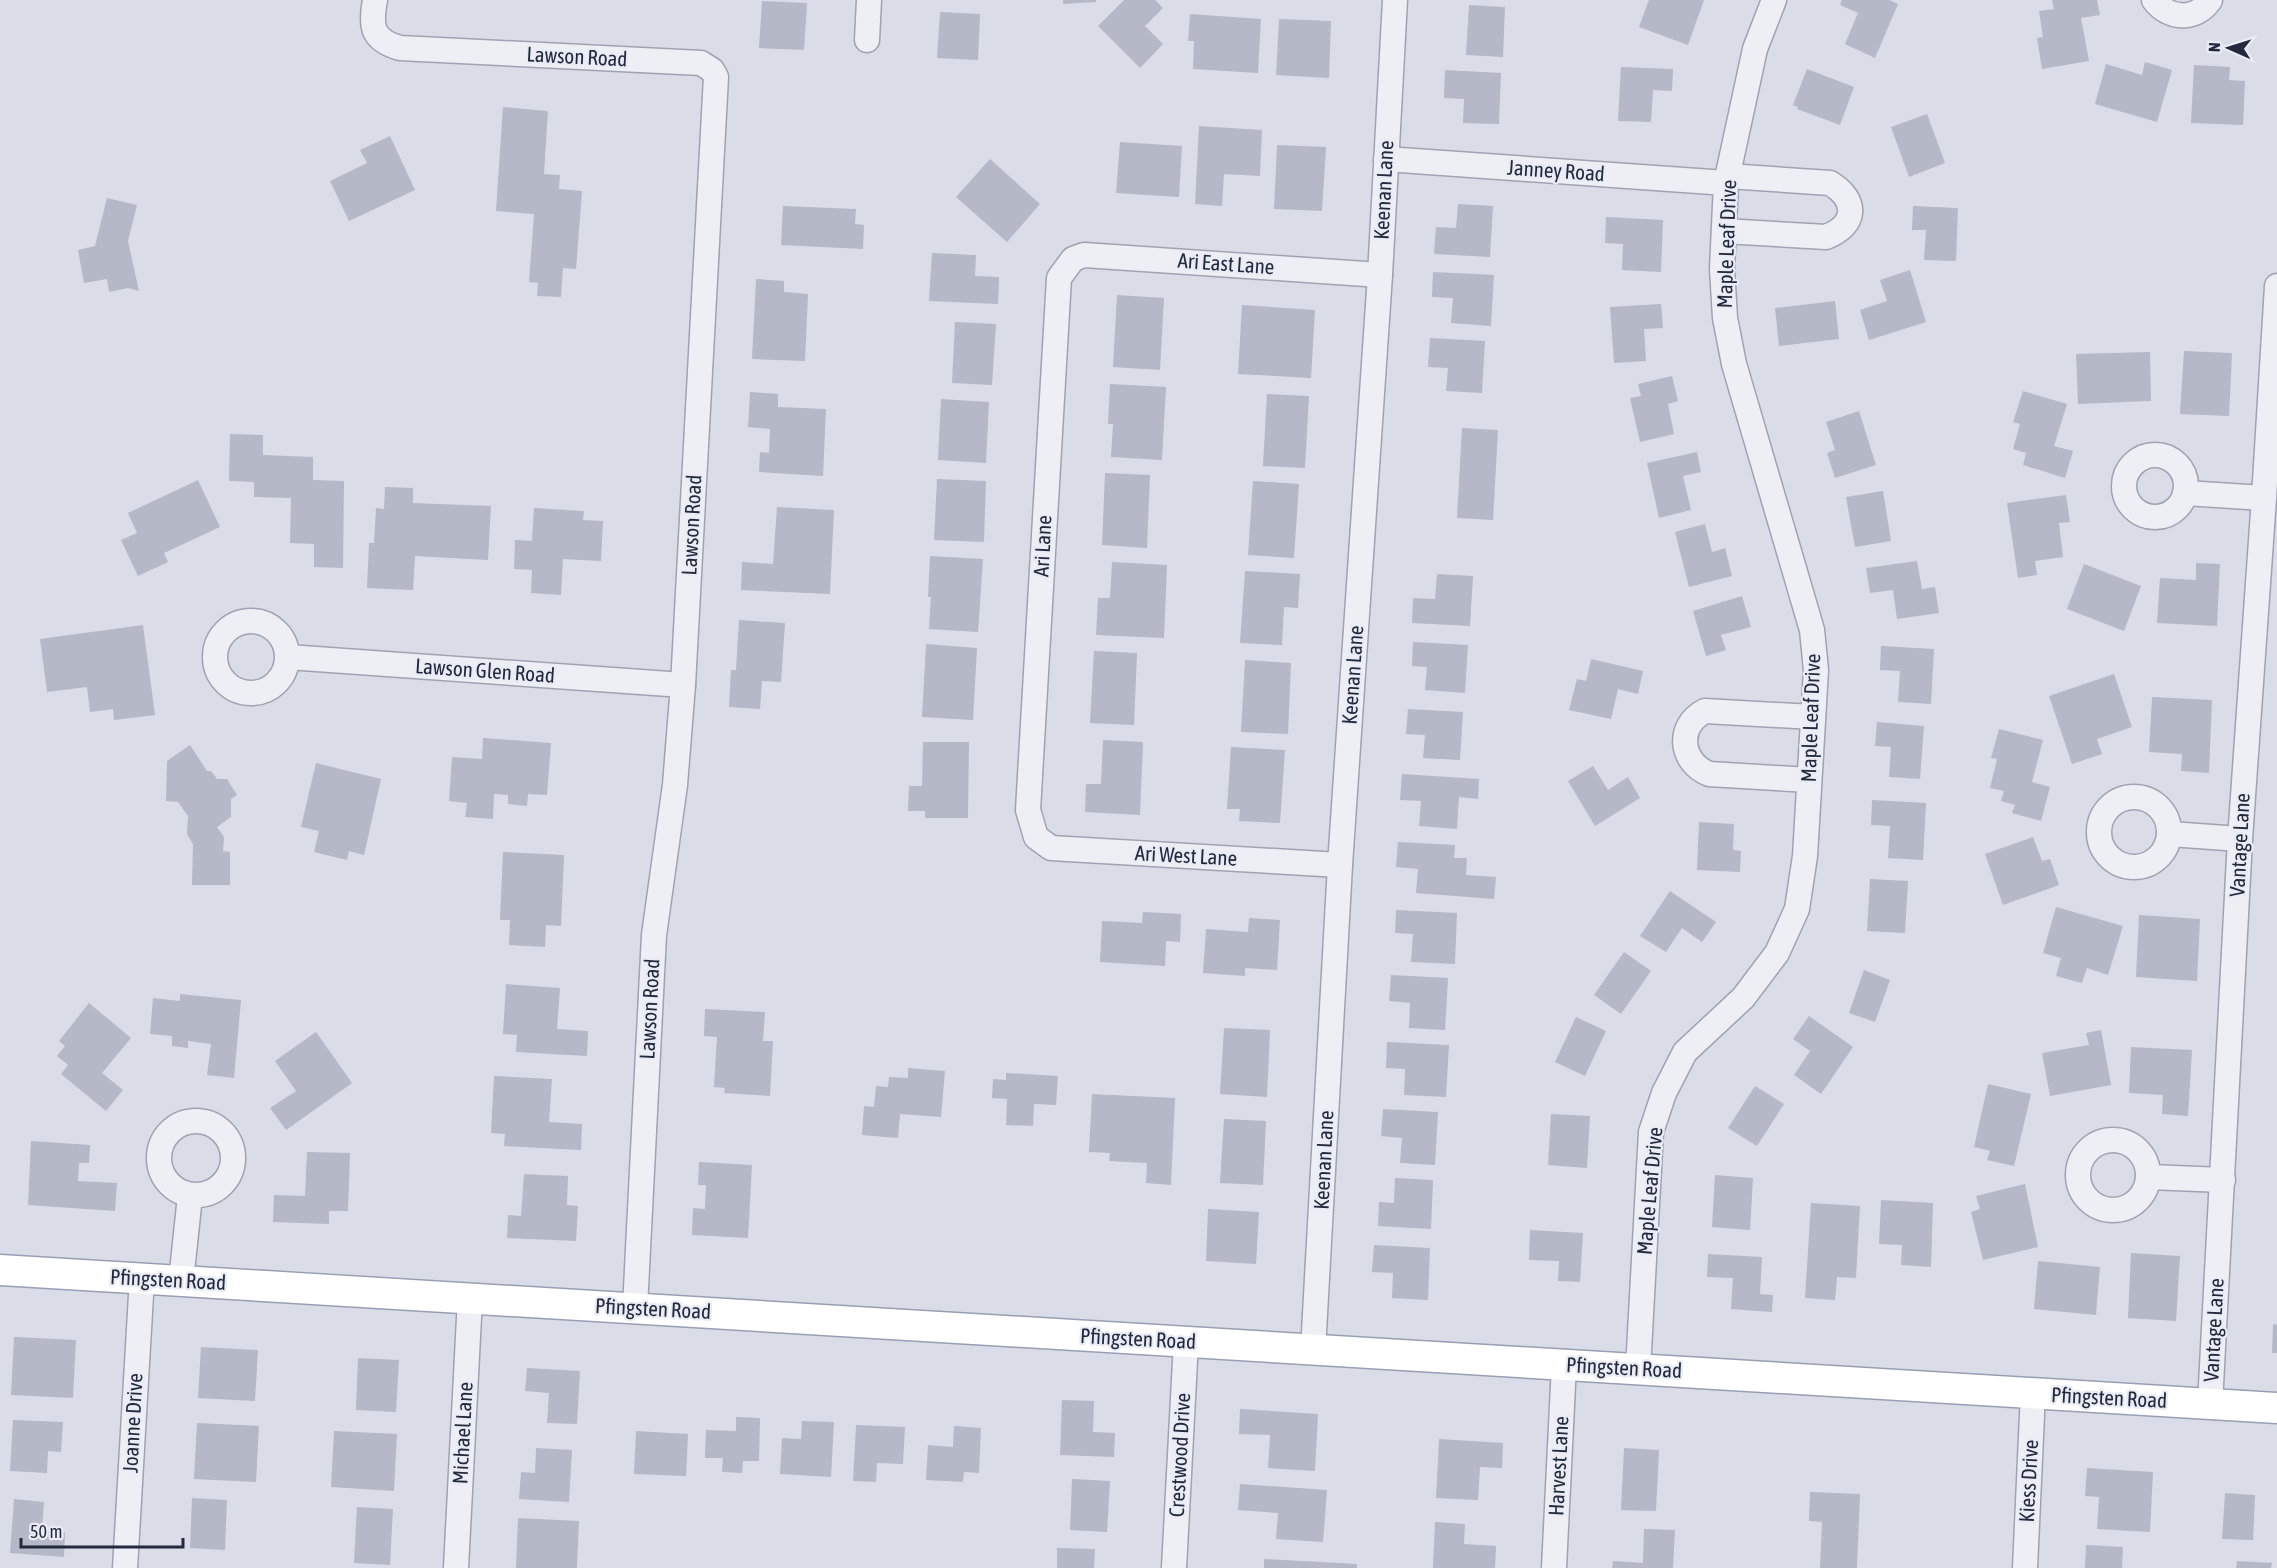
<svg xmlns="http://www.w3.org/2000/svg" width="2277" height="1568" viewBox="0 0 2277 1568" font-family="'Asap Condensed',sans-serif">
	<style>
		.building { fill: #b4b8c7 }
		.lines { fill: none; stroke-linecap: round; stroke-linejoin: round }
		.minor-casing { stroke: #9fa3b1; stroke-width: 27 }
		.major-casing { stroke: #989fb4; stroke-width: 33 }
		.minor { stroke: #edeff5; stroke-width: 24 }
		.major { stroke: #fff; stroke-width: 30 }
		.labels { text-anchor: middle; stroke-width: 4.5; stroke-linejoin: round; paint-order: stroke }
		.street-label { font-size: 21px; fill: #23293e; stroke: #e9ecf5 }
	</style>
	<rect width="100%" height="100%" fill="#dadde7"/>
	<g class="building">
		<polygon points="1063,0 1096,0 1096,2 1063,4"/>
		<polygon points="1124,0 1155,0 1163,8 1145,26 1163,44 1140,68 1098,26"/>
		<polygon points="1649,0 1704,0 1688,45 1639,27"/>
		<polygon points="1842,0 1889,0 1898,4 1875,58 1845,44 1858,13 1840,5"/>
		<polygon points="2052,0 2097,0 2100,15 2081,18 2089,61 2042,69 2037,38 2043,37 2039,11 2054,9"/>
		<polygon points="762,1 807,3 804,50 759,48"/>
		<polygon points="1469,5 1505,7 1503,57 1466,55"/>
		<polygon points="940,12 980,14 978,60 937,58"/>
		<polygon points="1190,14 1261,19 1258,73 1193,69 1194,41 1188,41"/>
		<polygon points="1279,19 1331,21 1329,78 1276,75"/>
		<polygon points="2145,62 2172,70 2157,122 2095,104 2106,64 2142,75"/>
		<polygon points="2194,65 2230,67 2229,80 2245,81 2243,125 2191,123"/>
		<polygon points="1621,67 1673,69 1672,91 1653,90 1651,122 1618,121"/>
		<polygon points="1807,69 1854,87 1840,125 1797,109 1798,107 1793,105"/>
		<polygon points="1445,70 1501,73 1499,124 1463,123 1464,99 1444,98"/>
		<polygon points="503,107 548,111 544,174 560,175 559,189 582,191 576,269 563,268 561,297 537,296 538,283 529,282 534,214 496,211"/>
		<polygon points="1927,114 1945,163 1909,177 1891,127"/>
		<polygon points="1199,126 1262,130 1260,176 1224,174 1222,206 1195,204"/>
		<polygon points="390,136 415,190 349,221 330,181 367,163 360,150"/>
		<polygon points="1120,142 1182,146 1179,197 1116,193"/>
		<polygon points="1277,145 1326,147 1322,211 1274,209"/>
		<polygon points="990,159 1040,204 1007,242 956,197"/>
		<polygon points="107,198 137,205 128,241 139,291 128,288 109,292 107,279 84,283 78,250 95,246"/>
		<polygon points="1458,204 1493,206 1490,257 1434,254 1436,227 1456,228"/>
		<polygon points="783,206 856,209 855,224 864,225 863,249 781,245"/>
		<polygon points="1913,206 1958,208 1956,261 1924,260 1926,230 1912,230"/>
		<polygon points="1606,217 1663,220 1661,272 1622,270 1623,244 1605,243"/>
		<polygon points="932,253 976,255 975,276 999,277 998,304 929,301"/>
		<polygon points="1910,270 1926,322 1869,340 1860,310 1887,301 1880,280"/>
		<polygon points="1433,272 1494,275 1491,326 1451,323 1453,298 1432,297"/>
		<polygon points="756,279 784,281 784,292 808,294 805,361 752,359"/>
		<polygon points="1117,295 1164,298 1160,370 1113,367"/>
		<polygon points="1835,301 1839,339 1779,346 1775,308"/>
		<polygon points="1661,304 1663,328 1644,329 1646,361 1614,363 1610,307"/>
		<polygon points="1242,305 1315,310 1311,378 1238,374"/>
		<polygon points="955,322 996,324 992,385 952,383"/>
		<polygon points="1430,338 1485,341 1482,393 1446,391 1448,368 1428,367"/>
		<polygon points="2184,351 2232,353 2229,416 2180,414"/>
		<polygon points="2150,352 2151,401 2078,404 2076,354"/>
		<polygon points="1672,376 1678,401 1668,404 1674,434 1640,442 1630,398 1641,396 1638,384"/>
		<polygon points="1110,384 1166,387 1162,460 1111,457 1113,424 1108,424"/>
		<polygon points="2023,391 2067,404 2054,446 2073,451 2065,478 2023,465 2026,453 2013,449 2020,424 2013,422"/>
		<polygon points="750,392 778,394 778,407 826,409 823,476 759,472 760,452 769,453 770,429 748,427"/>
		<polygon points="1267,394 1309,396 1305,468 1263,466"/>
		<polygon points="941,399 989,402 986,463 938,460"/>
		<polygon points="1859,411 1876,465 1835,478 1827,453 1835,450 1826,422"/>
		<polygon points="1462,428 1498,430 1493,520 1457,518"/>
		<polygon points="230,434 263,435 263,455 313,457 313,480 344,481 343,568 314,567 314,544 290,543 291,498 254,497 254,482 229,481"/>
		<polygon points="1697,452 1701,472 1683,476 1691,510 1659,518 1647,463"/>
		<polygon points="1105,473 1150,475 1147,548 1102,545"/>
		<polygon points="937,479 986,481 984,542 934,540"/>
		<polygon points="198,480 220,527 164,553 168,562 138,576 121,540 137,533 128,513"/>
		<polygon points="1253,481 1299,484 1294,558 1248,555"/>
		<polygon points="385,487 413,488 413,503 491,506 488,560 415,556 413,590 367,588 369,543 374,543 376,508 384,509"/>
		<polygon points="1883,491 1891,541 1855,547 1846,497"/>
		<polygon points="2066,495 2070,522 2059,523 2063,557 2035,561 2037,575 2018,578 2007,503"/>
		<polygon points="777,507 834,510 830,594 741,590 742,562 773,564"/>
		<polygon points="534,508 584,511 583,520 603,521 601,561 563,559 561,595 531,593 532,570 514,569 515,540 532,541"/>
		<polygon points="1705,524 1712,552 1725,548 1732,576 1689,587 1675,532"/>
		<polygon points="930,556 983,559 978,632 929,629 931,597 928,597"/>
		<polygon points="1917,561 1922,589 1935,587 1939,613 1897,619 1893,590 1870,593 1866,568"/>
		<polygon points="1112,562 1167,565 1164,638 1096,635 1098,598 1110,598"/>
		<polygon points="2196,563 2220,564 2217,626 2157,623 2160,578 2196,580"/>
		<polygon points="2084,564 2141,586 2124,631 2067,609"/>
		<polygon points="1245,571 1300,574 1298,608 1284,607 1282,645 1240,643"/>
		<polygon points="1437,574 1473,576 1470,626 1412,623 1413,598 1435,599"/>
		<polygon points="1742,596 1751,627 1721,635 1726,650 1706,656 1693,611"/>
		<polygon points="739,620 785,623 781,682 762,681 760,709 729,707 731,670 736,670"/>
		<polygon points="143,625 155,715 114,720 113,709 90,712 87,687 47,692 40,639"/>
		<polygon points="1413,642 1468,645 1465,693 1425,690 1427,667 1412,666"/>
		<polygon points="926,644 977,648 973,720 922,717"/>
		<polygon points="1881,646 1934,649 1931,704 1898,702 1900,671 1880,670"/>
		<polygon points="1094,651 1137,653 1134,725 1090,723"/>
		<polygon points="1591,659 1643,671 1638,694 1618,689 1611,719 1569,710 1577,679 1586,681"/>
		<polygon points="1245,660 1291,663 1288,734 1241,732"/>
		<polygon points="2114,674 2132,727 2097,739 2102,754 2072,764 2049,696"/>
		<polygon points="2152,697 2212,700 2209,773 2181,771 2182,754 2149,752"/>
		<polygon points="1408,709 1463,712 1460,760 1423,758 1425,735 1406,734"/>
		<polygon points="1877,722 1924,726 1920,779 1889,777 1891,747 1875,746"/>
		<polygon points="1999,729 2043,740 2032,782 2050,787 2041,821 2012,813 2015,805 2001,801 2004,791 1990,788 1997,759 1991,758"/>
		<polygon points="483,738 551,743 547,795 528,794 527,806 508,804 508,795 494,794 493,819 465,817 467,803 449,801 452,757 482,759"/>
		<polygon points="1103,740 1143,742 1140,815 1085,812 1086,784 1101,784"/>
		<polygon points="923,742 969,742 968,818 925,818 925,811 908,811 909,786 922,786"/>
		<polygon points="190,745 207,771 211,771 217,779 227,779 237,795 231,799 231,817 217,827 224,837 223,851 230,852 230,885 192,885 193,844 187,834 188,816 178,802 166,801 167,761"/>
		<polygon points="1231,747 1285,750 1280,823 1239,821 1240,809 1227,809"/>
		<polygon points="316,763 381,779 364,855 349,851 347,860 314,852 319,831 301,827"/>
		<polygon points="1593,766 1608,790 1628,777 1640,798 1595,826 1568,781"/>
		<polygon points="1402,774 1479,779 1478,799 1459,797 1457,829 1419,826 1421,801 1400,800"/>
		<polygon points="1872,800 1926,803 1923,860 1888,858 1890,826 1871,825"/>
		<polygon points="1699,822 1734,824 1733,850 1741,851 1740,872 1697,870"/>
		<polygon points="2033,837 2042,861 2050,859 2059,885 2003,905 1985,854"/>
		<polygon points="1398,842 1455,845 1454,858 1467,858 1466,875 1496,877 1494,899 1416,893 1418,869 1396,867"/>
		<polygon points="503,852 564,855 561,926 546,925 545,947 509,945 510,920 500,920"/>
		<polygon points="1870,879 1908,881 1905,933 1867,931"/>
		<polygon points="1670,891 1716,922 1702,942 1682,928 1666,952 1640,936"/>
		<polygon points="2056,907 2123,926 2108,975 2087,968 2082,983 2056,976 2061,958 2043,953"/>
		<polygon points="1396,910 1457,913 1455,964 1411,962 1413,934 1395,933"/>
		<polygon points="1143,912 1181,914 1180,942 1166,941 1165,966 1100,962 1102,921 1142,923"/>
		<polygon points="2139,915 2200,919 2197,981 2136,977"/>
		<polygon points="1249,918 1280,920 1277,970 1245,968 1245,976 1203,973 1206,929 1248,932"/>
		<polygon points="1624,952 1651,971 1621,1014 1594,995"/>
		<polygon points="1864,970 1890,980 1875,1022 1849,1013"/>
		<polygon points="1391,975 1448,978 1445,1030 1409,1028 1410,1003 1389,1001"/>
		<polygon points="506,984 560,988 557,1029 588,1031 587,1056 516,1052 517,1035 503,1034"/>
		<polygon points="180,994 241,1000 234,1078 207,1075 211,1044 188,1041 188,1048 172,1046 172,1036 150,1034 153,998 180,1001"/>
		<polygon points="89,1003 131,1038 102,1073 123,1090 106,1111 61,1074 68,1065 57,1056 65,1046 59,1041"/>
		<polygon points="705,1009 765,1012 763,1041 773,1041 770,1096 724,1093 725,1088 714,1087 717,1037 704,1036"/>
		<polygon points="1809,1016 1853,1047 1821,1094 1794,1075 1810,1051 1793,1039"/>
		<polygon points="1576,1017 1606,1031 1585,1076 1555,1062"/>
		<polygon points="1224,1028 1270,1030 1267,1097 1220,1094"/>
		<polygon points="2101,1030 2111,1085 2050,1096 2042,1053 2089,1045 2086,1033"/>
		<polygon points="316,1032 352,1083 286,1130 270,1108 296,1091 275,1061"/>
		<polygon points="1387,1042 1449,1045 1446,1097 1404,1095 1405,1069 1386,1068"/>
		<polygon points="2131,1047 2192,1050 2188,1116 2162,1114 2163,1095 2129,1093"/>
		<polygon points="908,1068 945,1071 941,1117 900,1114 898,1138 862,1135 864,1106 874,1107 876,1086 888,1087 889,1077 908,1078"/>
		<polygon points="1006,1073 1058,1076 1056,1105 1034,1104 1033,1126 1006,1125 1007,1099 992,1098 993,1079 1006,1080"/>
		<polygon points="494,1076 552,1079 549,1122 582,1124 581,1150 504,1146 505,1134 491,1133"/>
		<polygon points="1988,1084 2031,1094 2014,1166 1987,1160 1990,1151 1974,1147"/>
		<polygon points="1755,1086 1784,1104 1757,1146 1728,1128"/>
		<polygon points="1092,1094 1175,1098 1171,1185 1146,1183 1147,1163 1109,1161 1110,1153 1089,1152"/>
		<polygon points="1383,1109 1438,1112 1435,1165 1400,1163 1402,1138 1381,1136"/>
		<polygon points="1551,1114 1590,1116 1587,1168 1548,1165"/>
		<polygon points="1224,1119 1266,1121 1263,1185 1220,1183"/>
		<polygon points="31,1141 90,1145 89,1163 79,1163 78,1181 117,1183 115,1211 28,1205"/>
		<polygon points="307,1152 350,1153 348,1211 329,1211 329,1224 273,1222 274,1195 305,1196"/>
		<polygon points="699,1162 752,1165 748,1238 692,1235 693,1208 705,1209 706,1185 698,1185"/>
		<polygon points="524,1174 568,1176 567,1205 578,1206 576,1241 507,1238 508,1215 521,1216"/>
		<polygon points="1715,1175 1753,1178 1750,1230 1712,1227"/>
		<polygon points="1395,1178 1433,1180 1431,1229 1378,1226 1379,1202 1394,1203"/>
		<polygon points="2025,1184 2038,1247 1983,1260 1971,1212 1980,1209 1976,1196"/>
		<polygon points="1881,1200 1933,1203 1931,1267 1901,1265 1902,1245 1879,1244"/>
		<polygon points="1811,1203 1860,1206 1856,1278 1837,1277 1835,1300 1805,1298"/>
		<polygon points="1208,1209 1259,1212 1256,1264 1206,1261"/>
		<polygon points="1530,1230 1583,1233 1580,1282 1558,1281 1559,1261 1529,1260"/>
		<polygon points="1374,1245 1430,1248 1428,1300 1392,1298 1393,1273 1372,1272"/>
		<polygon points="2131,1253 2180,1256 2176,1321 2128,1318"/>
		<polygon points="1708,1254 1762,1257 1760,1294 1773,1295 1772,1312 1731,1309 1733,1278 1707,1277"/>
		<polygon points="2038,1261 2100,1267 2096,1315 2034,1309"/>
		<polygon points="2273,1324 2277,1325 2277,1353 2272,1353"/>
		<polygon points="14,1337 76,1340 73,1398 11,1395"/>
		<polygon points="201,1347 258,1350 255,1401 198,1398"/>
		<polygon points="358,1358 399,1360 396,1412 356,1410"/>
		<polygon points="527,1368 580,1371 577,1424 547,1423 549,1393 525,1391"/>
		<polygon points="1062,1400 1094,1401 1093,1432 1115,1433 1114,1457 1060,1455"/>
		<polygon points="1240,1409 1318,1414 1315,1471 1268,1468 1270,1435 1239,1434"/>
		<polygon points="736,1417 760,1418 759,1461 743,1461 742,1473 722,1472 723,1458 705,1458 706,1430 736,1431"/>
		<polygon points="13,1420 63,1422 61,1452 48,1451 47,1473 10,1471"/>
		<polygon points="802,1421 834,1422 831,1477 780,1474 782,1438 801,1439"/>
		<polygon points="197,1423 259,1426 256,1482 194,1479"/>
		<polygon points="856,1425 905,1427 903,1464 877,1463 876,1482 853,1481"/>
		<polygon points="954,1426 981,1428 979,1473 964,1472 963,1482 926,1480 928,1445 953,1447"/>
		<polygon points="334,1431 397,1434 394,1491 331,1487"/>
		<polygon points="636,1431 688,1434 686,1476 634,1474"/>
		<polygon points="1439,1439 1503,1443 1502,1468 1480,1467 1478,1500 1436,1498"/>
		<polygon points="536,1448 572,1450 569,1502 519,1499 521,1472 535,1473"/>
		<polygon points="1624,1448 1659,1450 1656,1511 1621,1510"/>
		<polygon points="2087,1468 2153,1472 2150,1532 2097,1529 2099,1497 2085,1496"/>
		<polygon points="1072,1479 1110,1481 1107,1532 1070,1530"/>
		<polygon points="1240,1484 1327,1490 1323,1542 1276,1539 1278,1513 1238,1510"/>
		<polygon points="1810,1492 1860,1494 1857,1568 1820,1568 1822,1522 1809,1521"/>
		<polygon points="2225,1493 2255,1495 2253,1540 2222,1539"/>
		<polygon points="192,1498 227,1500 225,1550 190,1548"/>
		<polygon points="14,1499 44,1502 42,1531 65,1532 64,1557 10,1553"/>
		<polygon points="357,1507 393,1509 390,1565 354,1563"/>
		<polygon points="518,1518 579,1521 577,1568 516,1568"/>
		<polygon points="1435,1522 1465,1524 1464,1544 1496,1546 1495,1568 1433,1568"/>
		<polygon points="1644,1529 1675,1530 1673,1568 1612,1568 1613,1561 1643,1563"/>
		<polygon points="2086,1545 2123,1547 2122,1568 2085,1568"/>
		<polygon points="1057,1548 1095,1549 1094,1568 1057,1568"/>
		<polygon points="1264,1559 1357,1564 1357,1568 1264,1568"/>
		<polygon points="2237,1561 2272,1563 2271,1568 2236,1568"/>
	</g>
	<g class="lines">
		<g class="minor-casing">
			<g id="minor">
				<path d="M375 0C370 27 372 40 400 48L701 63 712 70 716 77 683 685 675 785 654 935 635 1308"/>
				<path d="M2154 0C2169 20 2196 21 2210 0"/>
				<polyline points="867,40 869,0"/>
				<polyline points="1386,159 1726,183"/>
				<path d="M1724 231 1826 237C1857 225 1858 200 1830 183L1728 176"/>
				<circle cx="2155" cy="486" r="31"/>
				<polyline points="2185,493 2264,498"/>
				<circle cx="251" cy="657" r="36"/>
				<polyline points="288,657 683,685"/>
				<path d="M1809 780 1709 774C1680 762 1676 726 1705 711L1813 717"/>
				<circle cx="2134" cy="832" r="35"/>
				<polyline points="2170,834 2240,839"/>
				<polyline points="1340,865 1051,848 1036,837 1028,810 1059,278 1073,259 1084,255 1380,275"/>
				<circle cx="196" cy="1158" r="37"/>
				<circle cx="2113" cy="1175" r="35"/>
				<polyline points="2149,1177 2223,1180"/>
				<polyline points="181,1281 190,1196"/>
				<polyline points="1313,1350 1340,865 1380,275 1395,0"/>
				<polyline points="1638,1369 1651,1132 1664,1093 1685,1052 1743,998 1777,953 1797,909 1805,856 1816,670 1812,630 1734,364 1725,318 1722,269 1726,183 1755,49 1774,0"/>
				<polyline points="2210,1404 2240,839 2264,498 2277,286"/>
				<polyline points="125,1568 142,1278"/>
				<polyline points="456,1568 470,1298"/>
				<polyline points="1174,1568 1186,1342"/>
				<polyline points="1554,1568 1564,1365"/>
				<polyline points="2025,1568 2033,1393"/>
			</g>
		</g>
		<g class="major-casing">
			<polyline id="major" points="0,1270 2277,1408"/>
		</g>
		<use href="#minor" class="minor"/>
		<use href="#major" class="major"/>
	</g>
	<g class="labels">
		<g class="street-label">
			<text transform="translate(577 57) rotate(3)" y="7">Lawson Road</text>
			<text transform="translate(1556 171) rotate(4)" y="7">Janney Road</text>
			<text transform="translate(1384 190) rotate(-87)" y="7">Keenan Lane</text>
			<text transform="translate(1727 244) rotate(-88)" y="7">Maple Leaf Drive</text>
			<text transform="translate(1226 264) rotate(4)" y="7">Ari East Lane</text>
			<text transform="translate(692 525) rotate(-87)" y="7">Lawson Road</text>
			<text transform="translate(1043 546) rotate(-87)" y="7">Ari Lane</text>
			<text transform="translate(485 671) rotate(4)" y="7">Lawson Glen Road</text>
			<text transform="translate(1353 675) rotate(-86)" y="7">Keenan Lane</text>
			<text transform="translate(1811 718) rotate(-88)" y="7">Maple Leaf Drive</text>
			<text transform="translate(2240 845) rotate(-87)" y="7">Vantage Lane</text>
			<text transform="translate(1186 856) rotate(3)" y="7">Ari West Lane</text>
			<text transform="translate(650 1009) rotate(-87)" y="7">Lawson Road</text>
			<text transform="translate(1324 1160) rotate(-87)" y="7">Keenan Lane</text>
			<text transform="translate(1650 1191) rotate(-85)" y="7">Maple Leaf Drive</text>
			<text transform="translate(168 1280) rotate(3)" y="7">Pfingsten Road</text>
			<text transform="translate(653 1309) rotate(3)" y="7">Pfingsten Road</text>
			<text transform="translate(2214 1330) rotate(-87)" y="7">Vantage Lane</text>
			<text transform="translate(1138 1339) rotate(3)" y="7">Pfingsten Road</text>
			<text transform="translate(1624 1368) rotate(3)" y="7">Pfingsten Road</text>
			<text transform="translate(2109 1398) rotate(3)" y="7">Pfingsten Road</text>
			<text transform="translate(133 1423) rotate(-87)" y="7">Joanne Drive</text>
			<text transform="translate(463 1433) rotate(-87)" y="7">Michael Lane</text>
			<text transform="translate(1180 1455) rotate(-87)" y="7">Crestwood Drive</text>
			<text transform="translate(1559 1466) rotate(-87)" y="7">Harvest Lane</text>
			<text transform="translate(2029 1481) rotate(-87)" y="7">Kiess Drive</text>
		</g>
	</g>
	<g transform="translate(2229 48) rotate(273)" stroke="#e9ecf5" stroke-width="4.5" paint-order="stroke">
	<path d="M0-4.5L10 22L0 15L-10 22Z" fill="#23293e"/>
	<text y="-9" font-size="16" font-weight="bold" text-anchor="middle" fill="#23293e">N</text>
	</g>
	<path d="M21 1538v9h162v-9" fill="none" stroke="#23293e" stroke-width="3"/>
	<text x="30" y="1538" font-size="18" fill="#23293e" stroke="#e9ecf5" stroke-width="4.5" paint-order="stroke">50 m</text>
</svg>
